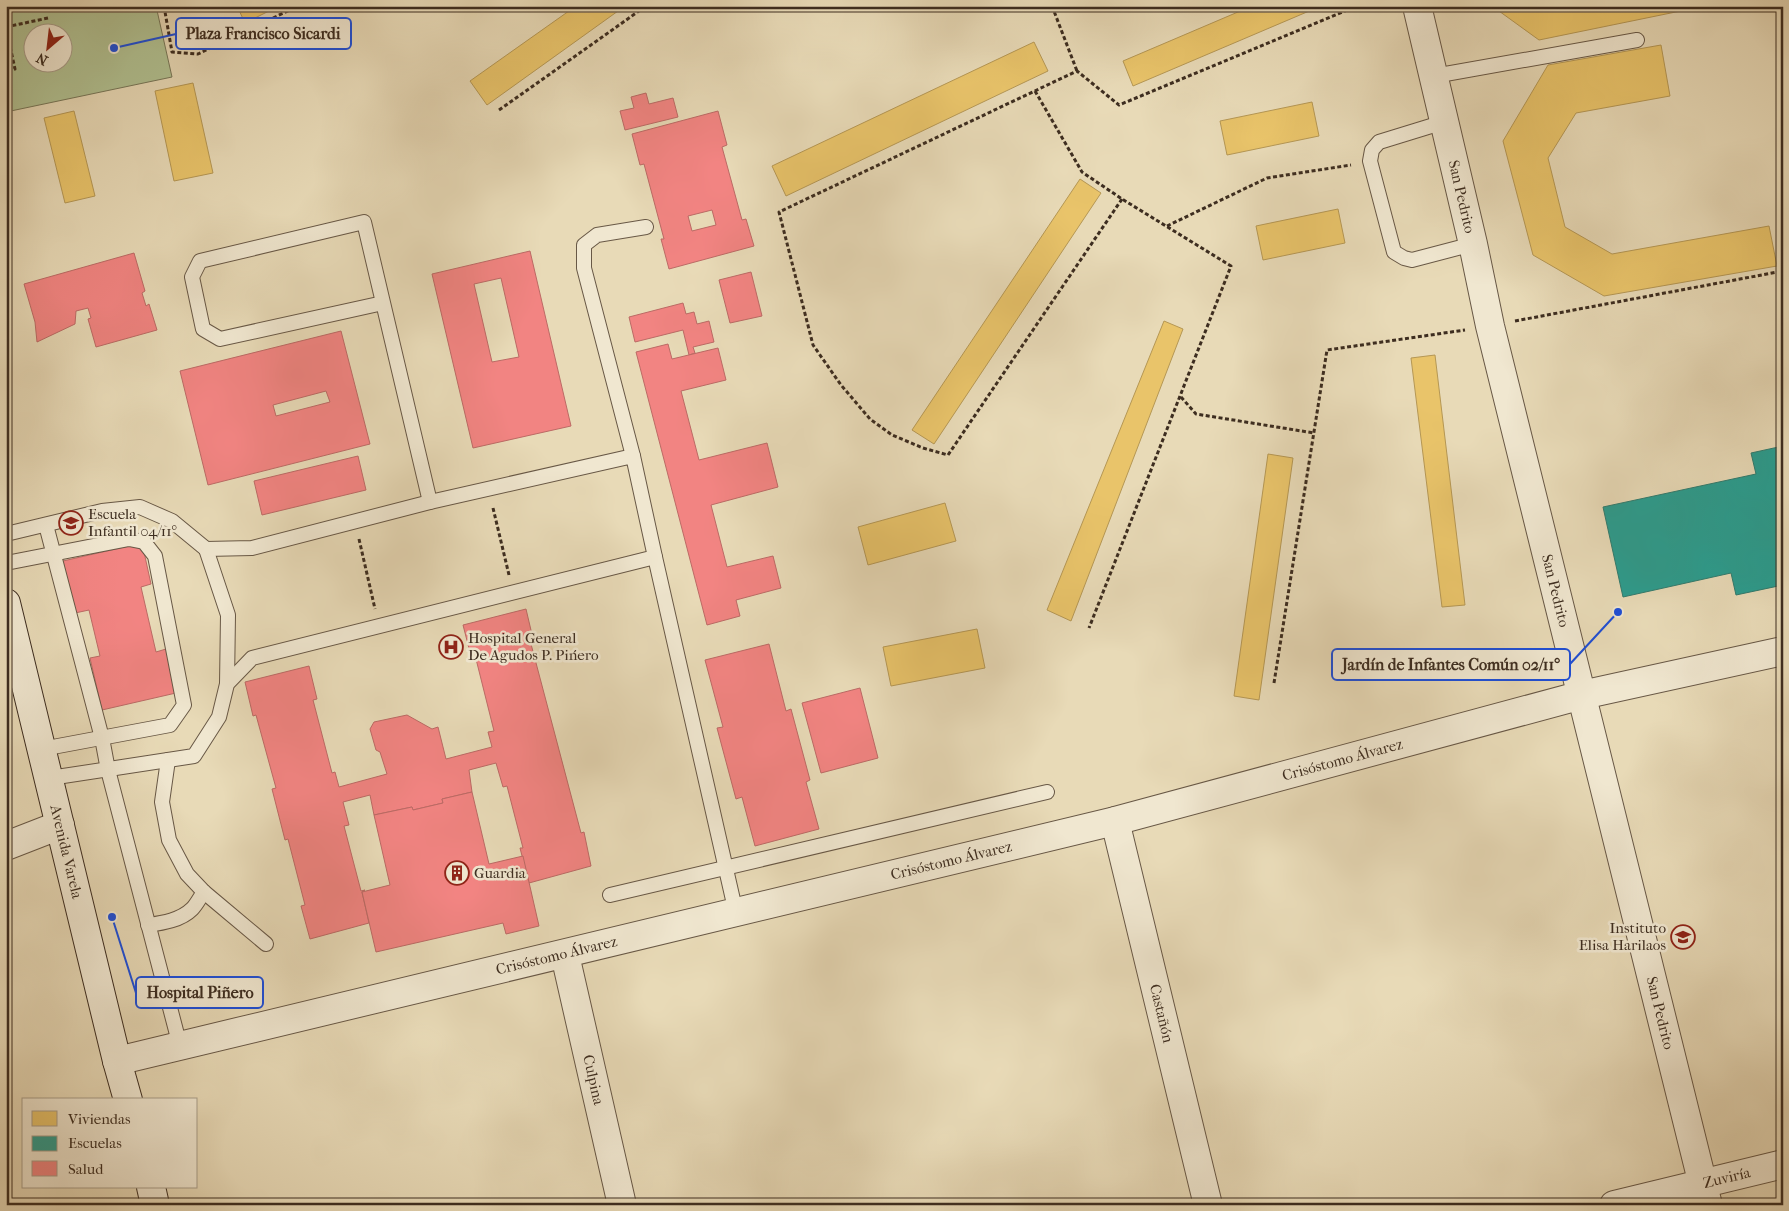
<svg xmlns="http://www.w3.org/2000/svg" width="1789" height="1211" viewBox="0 0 1789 1211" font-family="'IM FELL French Canon',serif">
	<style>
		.green { fill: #b1c192; stroke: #777759; fill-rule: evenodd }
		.homes { fill: #e9c46a; stroke: #b59754 }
		.schools { fill: #2a9d8f; stroke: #307b6e }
		.health { fill: #f28482; stroke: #bc6a65; fill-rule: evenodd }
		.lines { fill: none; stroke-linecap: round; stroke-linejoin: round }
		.service-casing { stroke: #685846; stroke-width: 16 }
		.minor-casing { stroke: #685846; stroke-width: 30 }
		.secondary-casing { stroke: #3d2d20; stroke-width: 30 }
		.path { stroke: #3d2d20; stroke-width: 3; stroke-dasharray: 4 2.5; stroke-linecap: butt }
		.service { stroke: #f0e7d0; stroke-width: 14 }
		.minor { stroke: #f0e7d0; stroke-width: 28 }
		.secondary { stroke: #f0e7d0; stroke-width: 28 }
		.labels { text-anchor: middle; stroke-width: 5; stroke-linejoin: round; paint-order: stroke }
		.street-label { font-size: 15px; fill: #3d2d20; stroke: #f0e7d0 }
		.poi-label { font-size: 15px; fill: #3d2d20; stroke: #f0e7d0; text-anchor: start }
		.leader { fill: none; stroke: #1d4ed8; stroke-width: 2 }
		.callout-dot { fill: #1d4ed8; stroke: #f0e7d0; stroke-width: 2 }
		.callout { fill: #f0e7d0; stroke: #1d4ed8; stroke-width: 2 }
		.callout-label { font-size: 16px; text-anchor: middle; font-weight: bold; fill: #3d2d20 }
	</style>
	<rect width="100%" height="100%" fill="#e8dab7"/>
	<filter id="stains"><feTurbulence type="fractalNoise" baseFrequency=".004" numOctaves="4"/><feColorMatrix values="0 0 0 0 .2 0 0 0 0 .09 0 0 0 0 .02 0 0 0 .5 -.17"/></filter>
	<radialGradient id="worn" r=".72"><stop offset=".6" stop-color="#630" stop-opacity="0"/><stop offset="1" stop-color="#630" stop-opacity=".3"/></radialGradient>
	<path class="green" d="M6 6H156L172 77 6 112ZM32 32H62V62H32Z"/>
	<g class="homes">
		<polygon points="237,6 279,6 245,23"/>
		<polygon points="576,6 625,6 487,105 470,81"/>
		<polygon points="1252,6 1321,6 1133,86 1123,61"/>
		<polygon points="1492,6 1705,6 1539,40"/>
		<polygon points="1034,42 1048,71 786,196 772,166"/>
		<polygon points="1661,45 1670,96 1576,113 1548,158 1565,227 1612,254 1769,226 1777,266 1604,296 1533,255 1503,141 1548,65"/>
		<polygon points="193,83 213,173 174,181 155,91"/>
		<polygon points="1312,102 1319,136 1227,155 1220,121"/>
		<polygon points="74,111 95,196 65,203 44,118"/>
		<polygon points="1080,179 1101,193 934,444 912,430"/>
		<polygon points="1338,209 1345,243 1263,260 1256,226"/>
		<polygon points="1164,321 1183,329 1071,621 1047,610"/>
		<polygon points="1435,355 1465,605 1442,607 1411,358"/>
		<polygon points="1268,454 1293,458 1259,700 1234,696"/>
		<polygon points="945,503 956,541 868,565 858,527"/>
		<polygon points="977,629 985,668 891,686 883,647"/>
	</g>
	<polygon class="schools" points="1783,446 1783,585 1736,595 1731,573 1623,597 1603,507 1756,474 1751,453"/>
	<g class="health">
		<polygon points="646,93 649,104 673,98 678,117 625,130 620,111 634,108 631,97"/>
		<path d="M718 111 727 145 722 147 742 220 746 219 754 246 669 269 661 239H664L644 164 640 165 632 134ZM712 210 716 225 692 231 688 216Z"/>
		<path d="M530 251 571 426 473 448 432 274ZM501 278 519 357 492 362 474 284Z"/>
		<polygon points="134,253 145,291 142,293 146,306 149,304 157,330 96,347 88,319 91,318 88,308 76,311 75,324 37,342 35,322 24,284"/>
		<polygon points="751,272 762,316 730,323 719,280"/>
		<polygon points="683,303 686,314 694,312 697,324 709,321 714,342 693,347 695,353 689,355 683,330 635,342 629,317"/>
		<path d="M341 331 370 444 208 485 180 371ZM326 391 330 402 276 416 273 405Z"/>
		<polygon points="668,344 672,359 718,348 726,380 681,391 699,460 767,443 778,487 711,505 727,567 773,556 781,588 736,600 740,616 707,625 636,352"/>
		<polygon points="358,456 366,490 262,515 254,481"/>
		<polygon points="142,543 151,584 141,587 156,652 166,649 176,693 102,710 90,658 100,656 89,610 75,613 63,561"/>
		<polygon points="526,609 534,643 531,644 581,833 584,832 591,866 529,883 520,848 523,848 507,786 503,787 496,763 469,770 472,792 442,799 443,803 413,810 412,807 374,815 370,795 343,802 349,825 344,826 361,891 365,890 362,892 369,923 310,939 301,906 305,905 288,839 285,840 272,789 276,788 256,715 253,716 245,682 309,666 317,699 313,700 332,773 335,772 339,787 387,774 380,752 376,750 370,729 374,722 407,715 432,729 438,727 446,759 492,747 488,732 494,731 476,659 472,660 463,625"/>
		<polygon points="769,644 786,711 791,709 810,780 806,782 819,829 755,846 742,797 736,799 717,728 723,727 705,660"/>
		<polygon points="860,688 878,758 821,773 802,703"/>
		<polygon points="472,792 489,864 523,856 539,926 506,934 503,923 376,952 362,892 390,885 374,815 412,807 413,810 443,803 442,799"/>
	</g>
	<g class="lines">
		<g class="service-casing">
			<g id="service">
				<polyline points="1434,76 1637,40"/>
				<polyline points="1444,122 1379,142 1372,150 1370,161 1394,252 1404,258 1412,260 1473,244"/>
				<polyline points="383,303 220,339 203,329 192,277 200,261 364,222 430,502"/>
				<polyline points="633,456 584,268 584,245 597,235 646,227"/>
				<polyline points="46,525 102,738 108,770 180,1046"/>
				<polyline points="6,534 102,511 140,507 172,521 206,549 252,548 430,502 633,456 655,557 252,658 227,684 219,717 194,756 50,778"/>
				<polyline points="206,549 228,615 227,684"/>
				<polyline points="655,557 736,913"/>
				<polyline points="6,563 129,539 144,542 155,556 184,705 170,725 42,749"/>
				<polyline points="168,760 162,802 169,840 187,874 204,892 266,944"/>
				<polyline points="610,895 1047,792"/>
				<path d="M148 925C163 923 181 920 192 909 197 904 200 897 204 892"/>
			</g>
		</g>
		<g class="minor-casing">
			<g id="minor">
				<path id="s1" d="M1417 6 1473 244 1490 326 1708 1205"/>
				<path id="s2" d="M1115 821 1208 1205"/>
				<polyline points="6,846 60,825"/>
				<path id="s3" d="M565 955 622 1205"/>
				<path id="s4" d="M117 1061 1115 821 1582 695 1783 651"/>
				<path id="s5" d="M1614 1205 1783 1164"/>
			</g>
		</g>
		<g class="secondary-casing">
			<g id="secondary">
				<path id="s6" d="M6 603 117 1061 128 1100"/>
				<polyline points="151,1187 155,1205"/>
			</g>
		</g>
		<g class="path">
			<polyline points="164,6 172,52 198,54 298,6"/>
			<polyline points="1052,6 1077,71"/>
			<polyline points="6,27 48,18"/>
			<polyline points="6,28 15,69 6,71"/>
			<polyline points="1035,91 1082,172 1122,199 1231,266 1089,628"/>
			<polyline points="499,110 646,6"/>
			<polyline points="1122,199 948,455 923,448 892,435 870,419 841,385 813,345 779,212 1077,71 1119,105 1352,8"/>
			<polyline points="1167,226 1267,178 1351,165"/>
			<polyline points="1515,321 1783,271"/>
			<polyline points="1181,397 1196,414 1314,433"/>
			<polyline points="493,508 509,575"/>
			<polyline points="359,539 375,609"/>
			<polyline points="1274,683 1327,350 1465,330"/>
		</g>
		<use href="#service" class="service"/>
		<use href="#minor" class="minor"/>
		<use href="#secondary" class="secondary"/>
	</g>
	<defs>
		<g id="school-ring" transform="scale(1.25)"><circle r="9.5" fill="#f0e7d0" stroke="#8f2418" stroke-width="1.5"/><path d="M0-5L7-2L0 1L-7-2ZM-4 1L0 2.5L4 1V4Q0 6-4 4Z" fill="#8f2418"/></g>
		<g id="hospital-ring" transform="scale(1.25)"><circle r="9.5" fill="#f0e7d0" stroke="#8f2418" stroke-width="1.5"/><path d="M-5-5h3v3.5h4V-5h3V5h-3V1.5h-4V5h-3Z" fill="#8f2418"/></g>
		<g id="building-ring" transform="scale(1.25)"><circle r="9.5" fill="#f0e7d0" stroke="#8f2418" stroke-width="1.5"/><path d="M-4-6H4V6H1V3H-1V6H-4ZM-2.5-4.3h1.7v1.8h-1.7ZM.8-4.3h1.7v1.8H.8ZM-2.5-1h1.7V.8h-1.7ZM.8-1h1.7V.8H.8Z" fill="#8f2418"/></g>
	</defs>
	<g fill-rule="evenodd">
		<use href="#school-ring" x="71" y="523"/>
		<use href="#hospital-ring" x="451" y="647"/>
		<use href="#building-ring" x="457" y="873"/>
		<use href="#school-ring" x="1683" y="937"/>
	</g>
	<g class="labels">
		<g class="street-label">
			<text dy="5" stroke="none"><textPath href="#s1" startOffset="196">San Pedrito</textPath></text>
			<text dy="5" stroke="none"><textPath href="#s1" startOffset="601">San Pedrito</textPath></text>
			<text dy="5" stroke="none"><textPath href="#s4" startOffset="1262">Crisóstomo Álvarez</textPath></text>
			<text dy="5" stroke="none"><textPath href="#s6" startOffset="256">Avenida Varela</textPath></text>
			<text dy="5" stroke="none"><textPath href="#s4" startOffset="858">Crisóstomo Álvarez</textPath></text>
			<text dy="5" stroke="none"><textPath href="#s4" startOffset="452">Crisóstomo Álvarez</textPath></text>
			<text dy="5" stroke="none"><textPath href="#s2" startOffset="198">Castañón</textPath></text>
			<text dy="5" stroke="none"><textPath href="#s1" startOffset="1036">San Pedrito</textPath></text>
			<text dy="5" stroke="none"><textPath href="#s3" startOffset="128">Culpina</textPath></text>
			<text dy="5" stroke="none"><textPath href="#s5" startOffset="116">Zuviría</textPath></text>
		</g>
		<g class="poi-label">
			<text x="88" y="519">Escuela<tspan x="88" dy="17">Infantil 04/11°</tspan></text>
			<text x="468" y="643">Hospital General<tspan x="468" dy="17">De Agudos P. Pińero</tspan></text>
			<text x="474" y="878">Guardia</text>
			<text x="1666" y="933" text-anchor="end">Instituto<tspan x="1666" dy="17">Elisa Harilaos</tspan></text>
		</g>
	</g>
	<path class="leader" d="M114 48L176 34M1618 612L1570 664M112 917L136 993"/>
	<g class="callout-dot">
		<circle cx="114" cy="48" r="5"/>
		<circle cx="1618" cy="612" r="5"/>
		<circle cx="112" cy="917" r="5"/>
	</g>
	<g class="callout">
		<rect x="176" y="18" width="175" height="31" rx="5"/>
		<rect x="1332" y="649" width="238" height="31" rx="5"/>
		<rect x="136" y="977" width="127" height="31" rx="5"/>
	</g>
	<g class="callout-label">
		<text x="263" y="39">Plaza Francisco Sicardi</text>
		<text x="1451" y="670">Jardín de Infantes Común 02/11°</text>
		<text x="200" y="998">Hospital Piñero</text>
	</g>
	<rect width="1789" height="1211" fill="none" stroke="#e8dab7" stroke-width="25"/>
	<rect x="8" y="8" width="1774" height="1196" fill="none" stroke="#3d2d20" stroke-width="2.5"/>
	<rect x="12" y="12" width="1764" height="1186" fill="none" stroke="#3d2d20"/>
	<rect x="22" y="1098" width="175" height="90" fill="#f0e7d0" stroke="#a89d8a"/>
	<rect x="32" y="1111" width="25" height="15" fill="#e9c46a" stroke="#a89d8a"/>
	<text x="68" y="1124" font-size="15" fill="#3d2d20">Viviendas</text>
	<rect x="32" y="1136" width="25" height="15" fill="#2a9d8f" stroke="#a89d8a"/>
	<text x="68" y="1148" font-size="15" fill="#3d2d20">Escuelas</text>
	<rect x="32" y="1161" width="25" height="15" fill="#f28482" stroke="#a89d8a"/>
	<text x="68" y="1174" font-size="15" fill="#3d2d20">Salud</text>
	<g transform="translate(48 48) rotate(208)"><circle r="24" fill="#f0e7d0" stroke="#a89d8a"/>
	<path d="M0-4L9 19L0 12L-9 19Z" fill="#8f2418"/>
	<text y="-8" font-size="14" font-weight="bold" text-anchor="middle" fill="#3d2d20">N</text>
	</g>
	<rect width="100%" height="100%" filter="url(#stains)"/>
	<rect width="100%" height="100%" fill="url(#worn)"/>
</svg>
